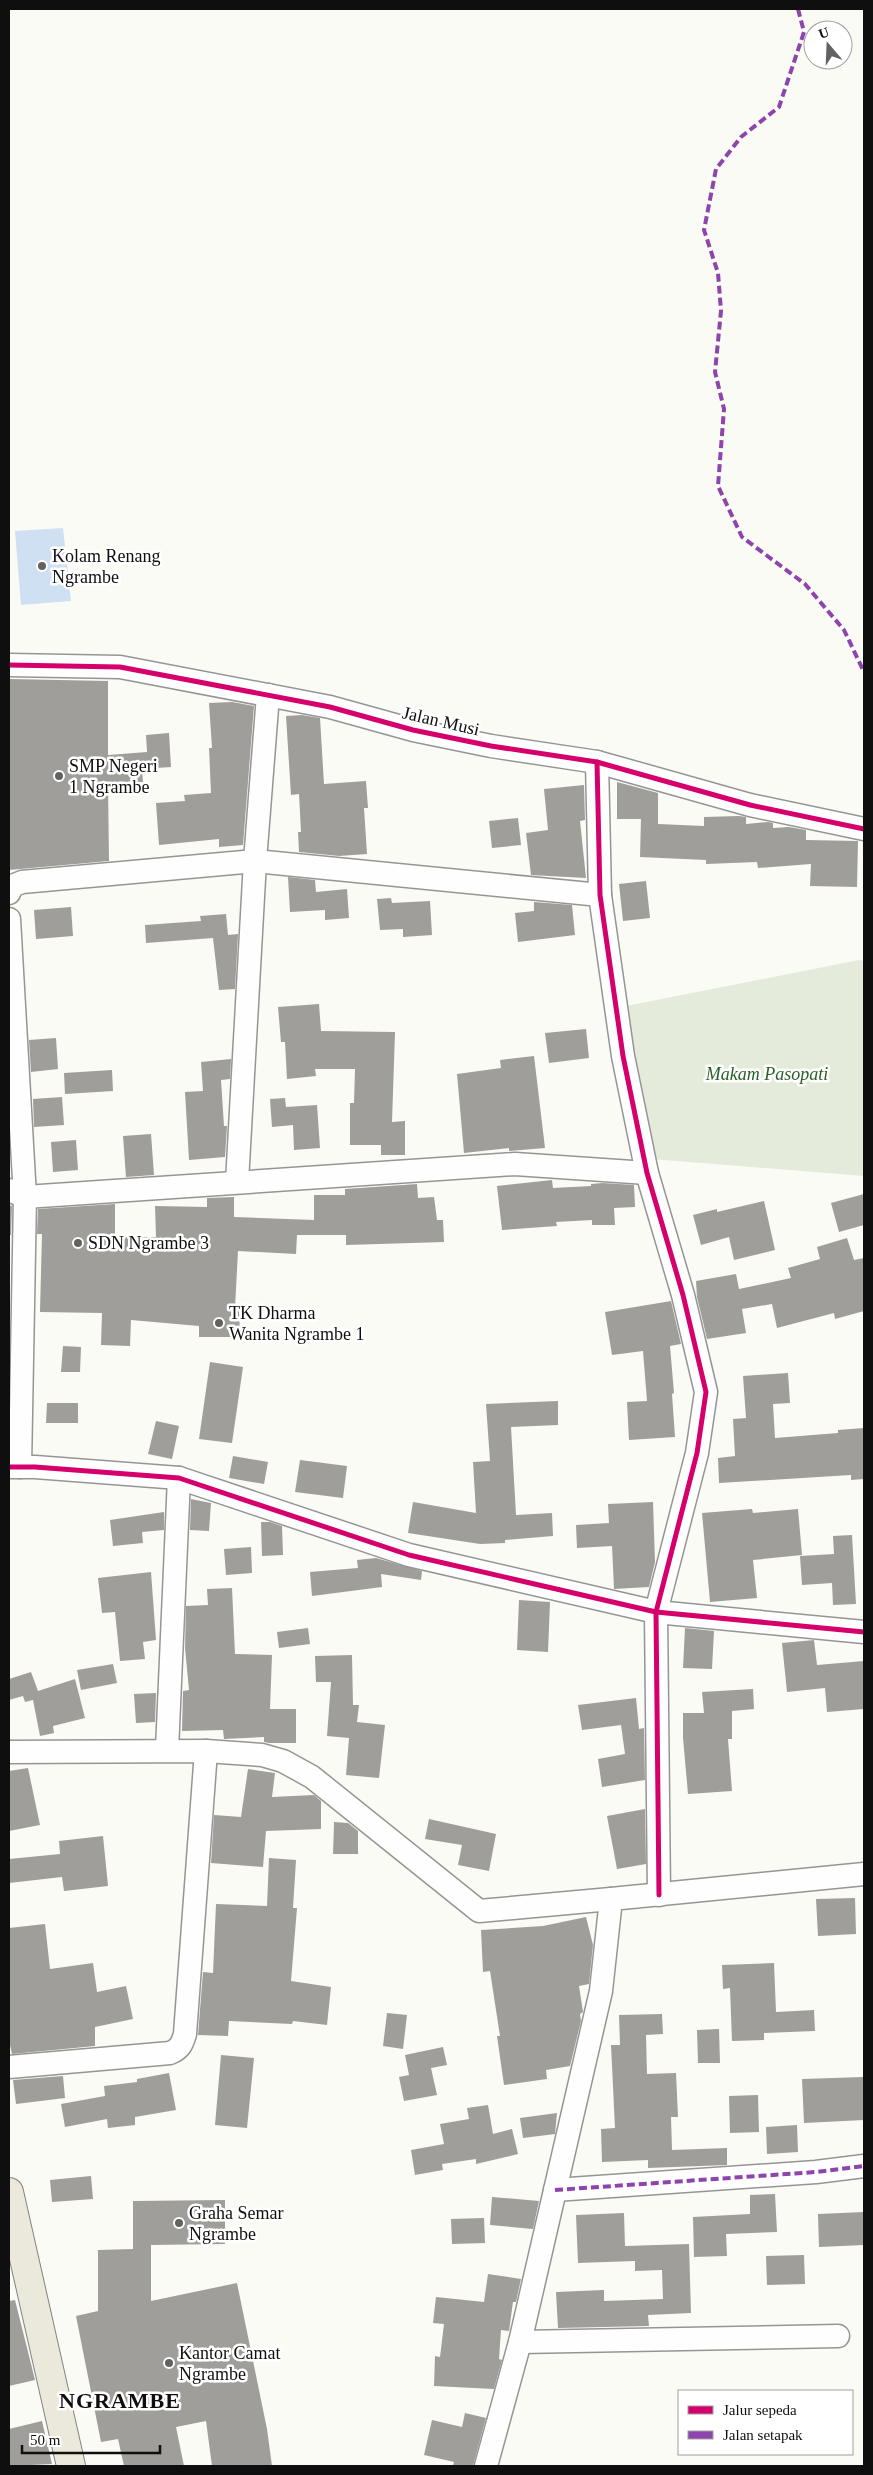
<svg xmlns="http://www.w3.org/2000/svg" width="873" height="2475" viewBox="0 0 873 2475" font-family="Georgia,serif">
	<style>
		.cemetery { fill: #e4ebdb }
		.water { fill: #cfe0f2 }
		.building { fill: #9f9e9a }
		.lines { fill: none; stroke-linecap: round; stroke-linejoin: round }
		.minor-casing { stroke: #959593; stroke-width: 25 }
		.major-casing { stroke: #838380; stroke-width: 30 }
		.minor { stroke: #fefefe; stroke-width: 22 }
		.major { stroke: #ebe9dc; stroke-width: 28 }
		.quiet { stroke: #8e44ad; stroke-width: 4; stroke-dasharray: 8 4; stroke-linecap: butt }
		.cycleway-casing { stroke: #fff; stroke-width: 8 }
		.cycleway { stroke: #d6006c; stroke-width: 5 }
		.poi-dot { fill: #626260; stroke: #fff; stroke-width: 2 }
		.labels { text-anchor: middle; stroke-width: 5; stroke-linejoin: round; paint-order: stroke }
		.poi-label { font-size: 18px; fill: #0f0f0f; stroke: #fff; text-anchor: start }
		.street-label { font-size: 18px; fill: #0f0f0f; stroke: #fff }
		.park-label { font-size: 18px; font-style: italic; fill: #296026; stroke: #fff }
		.district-label { font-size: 22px; font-weight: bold; letter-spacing: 1px; fill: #0f0f0f; stroke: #fff }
	</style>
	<rect width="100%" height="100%" fill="#fbfbf5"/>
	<polygon class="cemetery" points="859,960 864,961 864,1176 651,1159 621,1007"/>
	<polygon class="water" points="63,528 71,601 21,605 15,531"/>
	<g class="building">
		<polygon points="9,679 108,681 108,755 147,752 146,735 169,733 171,767 142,769 143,782 108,784 109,861 9,870"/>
		<polygon points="232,702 254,706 243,845 219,847 219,839 159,845 156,803 185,801 184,795 211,793 209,748 212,748 209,703"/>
		<polygon points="302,715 320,718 324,784 366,781 368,808 364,808 367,854 339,856 299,852 298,832 301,832 299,794 291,795 286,716"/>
		<polygon points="617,782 658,793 658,824 704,826 704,817 739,816 746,817 746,824 768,822 773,823 773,828 789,827 806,830 806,840 858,841 857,887 810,886 811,864 758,868 757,862 706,864 706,860 640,857 641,819 617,819"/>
		<polygon points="584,785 585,820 580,821 586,878 531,875 526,833 548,830 544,789"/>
		<polygon points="518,818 521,845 492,848 489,821"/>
		<polygon points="288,877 315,880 316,892 347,889 349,918 325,920 325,910 290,912"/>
		<polygon points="646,881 650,918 623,921 619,884"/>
		<polygon points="391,898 392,903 430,901 432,935 403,937 403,929 380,930 377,899"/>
		<polygon points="534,902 572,905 575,935 518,942 515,913 534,911"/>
		<polygon points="71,907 73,936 36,939 34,910"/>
		<polygon points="226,914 228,935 238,934 235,989 219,990 213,938 146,943 145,925 201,921 200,916"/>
		<polygon points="319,1004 321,1031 395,1032 392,1122 405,1121 405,1155 381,1155 381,1145 350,1145 350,1103 354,1103 355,1069 315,1069 316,1076 287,1079 285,1042 281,1042 278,1007"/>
		<polygon points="586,1029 589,1058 549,1063 545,1033"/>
		<polygon points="56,1038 58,1069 31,1072 29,1040"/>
		<polygon points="534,1056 545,1148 509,1151 509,1148 464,1153 457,1074 501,1068 500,1060"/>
		<polygon points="231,1059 230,1079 221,1080 224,1126 227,1126 225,1157 189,1160 185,1092 203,1091 201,1062"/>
		<polygon points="112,1070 113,1091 65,1094 64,1073"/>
		<polygon points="62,1097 64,1125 34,1127 33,1099"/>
		<polygon points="285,1098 286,1107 317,1105 320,1148 294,1150 293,1125 272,1127 270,1099"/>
		<polygon points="151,1134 154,1175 126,1177 123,1136"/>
		<polygon points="76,1140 78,1170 53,1172 51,1142"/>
		<polygon points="552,1180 553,1188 591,1186 591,1184 603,1183 634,1185 635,1207 614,1208 615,1225 592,1225 592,1220 556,1222 557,1226 502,1230 497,1186"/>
		<polygon points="417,1184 418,1198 434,1197 437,1220 443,1220 444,1242 346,1245 346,1235 297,1235 296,1254 238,1251 235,1308 239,1308 240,1337 199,1337 199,1326 131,1320 130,1346 101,1345 102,1313 40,1312 42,1234 37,1234 38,1209 115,1204 115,1237 156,1237 155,1206 207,1207 207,1198 234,1197 234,1217 314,1220 314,1195 345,1195 345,1189"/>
		<polygon points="864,1194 864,1225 839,1232 831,1203"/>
		<polygon points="764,1201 775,1250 734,1260 729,1237 701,1245 693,1215 717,1209 717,1212"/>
		<polygon points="9,1205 12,1206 11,1235 9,1235"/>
		<polygon points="847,1238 854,1260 864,1258 864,1311 835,1319 834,1313 777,1328 772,1304 742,1309 746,1333 707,1339 697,1297 696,1281 736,1274 739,1289 791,1278 788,1268 820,1259 817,1247"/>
		<polygon points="671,1301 681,1344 670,1346 674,1393 672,1394 675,1437 629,1440 627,1402 647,1401 643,1351 612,1355 605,1312"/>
		<polygon points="63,1346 81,1347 80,1372 61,1372"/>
		<polygon points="210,1362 243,1367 232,1443 199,1439"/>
		<polygon points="788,1373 790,1403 773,1404 775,1438 838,1433 838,1430 864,1428 864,1479 851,1480 851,1475 719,1483 718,1458 735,1456 733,1419 746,1418 743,1376"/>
		<polygon points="558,1401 558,1425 511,1427 516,1515 552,1513 553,1536 505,1540 505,1543 480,1544 408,1533 413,1502 476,1513 473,1462 490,1461 486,1404"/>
		<polygon points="47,1403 78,1403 78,1423 46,1423"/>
		<polygon points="156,1421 179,1426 172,1459 148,1454"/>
		<polygon points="233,1456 268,1462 264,1484 229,1478"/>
		<polygon points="300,1460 347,1466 343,1498 295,1492"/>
		<polygon points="191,1499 211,1503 209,1531 190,1530"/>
		<polygon points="653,1502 655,1562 649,1587 614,1589 612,1546 577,1548 576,1525 609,1523 608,1504"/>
		<polygon points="752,1509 753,1513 798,1509 802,1555 753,1560 757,1598 710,1602 702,1513"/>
		<polygon points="164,1512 164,1530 142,1532 143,1543 113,1546 110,1520"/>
		<polygon points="261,1522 270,1522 282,1526 283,1555 262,1556"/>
		<polygon points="852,1535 856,1604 833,1605 832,1583 802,1585 800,1556 834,1554 833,1536"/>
		<polygon points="251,1547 252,1573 226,1575 224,1549"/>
		<polygon points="376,1558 422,1571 421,1580 381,1574 382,1587 312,1596 310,1572 358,1568 357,1560"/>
		<polygon points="151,1572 156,1640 143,1642 145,1659 120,1661 115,1612 102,1613 98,1578"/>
		<polygon points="232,1588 235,1654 272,1655 270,1709 296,1709 296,1743 269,1743 264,1742 264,1737 224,1739 223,1730 182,1731 183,1691 189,1690 185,1648 186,1606 208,1605 207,1589"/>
		<polygon points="519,1600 550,1602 548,1652 517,1650"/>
		<polygon points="308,1628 310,1644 279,1648 277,1632"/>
		<polygon points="685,1628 714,1631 712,1669 683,1668"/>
		<polygon points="814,1640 817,1665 864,1661 864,1709 827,1712 825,1688 787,1692 782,1643"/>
		<polygon points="352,1655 353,1705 359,1705 357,1722 385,1725 379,1778 346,1775 349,1738 327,1736 331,1682 316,1682 315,1656"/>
		<polygon points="113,1664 117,1683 81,1690 77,1670"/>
		<polygon points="31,1672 38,1691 75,1679 85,1718 53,1726 54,1733 40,1736 33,1700 25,1702 23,1696 9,1700 9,1679"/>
		<polygon points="753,1689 754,1709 732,1711 732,1739 728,1739 732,1791 688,1794 683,1738 683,1713 704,1713 702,1692"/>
		<polygon points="156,1693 155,1722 136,1723 134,1694"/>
		<polygon points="636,1698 639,1729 644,1728 645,1780 602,1787 598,1759 625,1754 621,1725 582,1730 578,1705"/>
		<polygon points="28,1768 40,1825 9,1831 9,1771"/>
		<polygon points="248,1769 275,1773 272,1797 314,1795 321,1801 321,1829 266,1831 263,1867 211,1863 214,1815 241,1817"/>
		<polygon points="645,1809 646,1864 617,1869 607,1816"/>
		<polygon points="429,1819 496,1834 489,1871 458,1865 462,1845 425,1839"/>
		<polygon points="334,1822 348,1823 358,1831 358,1854 333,1854"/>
		<polygon points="103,1836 108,1886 64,1891 62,1877 9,1883 9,1859 60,1854 59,1841"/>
		<polygon points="269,1858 296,1860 293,1908 297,1908 291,1981 331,1987 327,2025 293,2021 292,2024 229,2021 228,2036 198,2035 203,1972 213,1973 216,1904 267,1906"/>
		<polygon points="855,1898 856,1934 818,1936 816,1899"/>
		<polygon points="586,1917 593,1945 589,1984 579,1986 583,2012 580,2014 581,2021 570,2066 546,2070 547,2079 504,2085 497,2036 500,2036 490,1971 483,1972 481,1930 543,1926"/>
		<polygon points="45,1924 50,1969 93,1963 97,1992 126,1986 133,2019 95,2027 95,2046 12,2054 9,2041 9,1928"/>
		<polygon points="774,1963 776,2012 814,2010 815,2031 764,2033 764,2040 732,2041 730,1988 723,1989 722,1965"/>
		<polygon points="387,2013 407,2015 403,2049 383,2046"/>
		<polygon points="662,2014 663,2034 646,2035 647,2074 676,2073 678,2117 671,2117 672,2150 727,2148 727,2165 648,2168 648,2160 602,2162 601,2129 615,2128 611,2045 620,2045 619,2015"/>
		<polygon points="719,2029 720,2063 698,2063 697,2030"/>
		<polygon points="443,2047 447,2065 431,2068 437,2095 404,2101 399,2077 409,2075 405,2055"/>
		<polygon points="221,2055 254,2058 247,2128 215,2125"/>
		<polygon points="169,2073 176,2110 135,2117 135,2125 108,2128 107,2119 65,2127 61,2104 105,2096 104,2086 137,2082 137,2079"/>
		<polygon points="63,2076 65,2098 16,2104 13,2080"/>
		<polygon points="863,2077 864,2120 804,2123 802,2079"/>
		<polygon points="758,2095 759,2132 730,2133 729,2096"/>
		<polygon points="488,2105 493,2134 512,2129 518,2154 476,2164 476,2159 442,2164 443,2170 415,2175 411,2150 444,2144 440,2124 469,2119 467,2108"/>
		<polygon points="557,2113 555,2134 523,2138 520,2118"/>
		<polygon points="797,2125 798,2152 767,2154 766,2127"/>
		<polygon points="91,2176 93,2199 52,2202 50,2180"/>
		<polygon points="775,2194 777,2232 726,2234 727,2256 694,2257 693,2217 750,2214 750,2195"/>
		<polygon points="492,2197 539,2201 533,2229 490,2225"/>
		<polygon points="225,2200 225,2244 151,2245 151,2301 237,2283 267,2429 272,2466 212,2466 206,2421 176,2427 184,2466 124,2466 118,2439 101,2442 76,2316 98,2311 98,2250 133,2249 133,2201"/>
		<polygon points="864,2212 864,2245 819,2247 818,2214"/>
		<polygon points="624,2213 625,2246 689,2244 691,2313 648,2315 649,2326 558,2328 556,2292 604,2290 604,2301 663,2299 662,2270 635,2271 635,2261 578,2263 576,2215"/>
		<polygon points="484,2218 485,2243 452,2244 451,2219"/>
		<polygon points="804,2255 805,2284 767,2285 766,2256"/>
		<polygon points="488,2274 521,2279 516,2302 513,2302 509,2331 501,2330 499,2359 502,2360 494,2389 434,2386 435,2356 440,2357 444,2324 433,2323 436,2297 484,2302"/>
		<polygon points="15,2300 35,2380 9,2386 9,2301"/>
		<polygon points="465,2413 486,2418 473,2466 453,2466 454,2462 424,2455 432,2420 462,2427"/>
		<polygon points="42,2421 52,2464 9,2466 9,2429"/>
	</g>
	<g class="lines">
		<g class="minor-casing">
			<g id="minor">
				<polyline points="9,665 120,667 330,707 413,730 491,746 597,762 750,805 864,829"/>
				<polyline points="597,762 600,895 623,1056 647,1173 683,1295 706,1392 697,1453 656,1612 659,1895"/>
				<polyline points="9,893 12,886 22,882 255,861 600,895"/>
				<polyline points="9,919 25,1197 20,1467"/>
				<polyline points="237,1182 255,861 268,695"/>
				<polyline points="9,1190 25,1197 515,1164 647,1173"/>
				<polyline points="9,1467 35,1467 179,1478 409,1555 656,1612 864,1632"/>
				<polyline points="167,1750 179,1478"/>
				<polyline points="9,1752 206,1751 262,1755 283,1761 312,1777 479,1911 611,1899"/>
				<path d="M9 2067 170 2053C180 2049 182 2044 185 2034L206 1751"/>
				<polyline points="555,2190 816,2172 864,2166"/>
				<polyline points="520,2342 838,2336"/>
				<polyline points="486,2466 520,2342 601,1991 611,1899 864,1874"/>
			</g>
		</g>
		<g class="major-casing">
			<polyline id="major" points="9,2192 71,2466"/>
		</g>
		<use href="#minor" class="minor"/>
		<use href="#major" class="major"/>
		<g class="quiet">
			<polyline points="798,9 804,32 779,107 741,137 716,169 704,230 718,273 721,311 715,372 724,409 718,486 742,537 805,584 844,630 864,672"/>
			<polyline points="555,2190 816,2172 864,2166"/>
		</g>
		<g class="cycleway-casing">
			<g id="cycleway">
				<polyline points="9,665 120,667 330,707 413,730 491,746 597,762 750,805 864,829"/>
				<polyline points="597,762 600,895 623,1056 647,1173 683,1295 706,1392 697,1453 656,1612 659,1895"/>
				<polyline points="9,1467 35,1467 179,1478 409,1555 656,1612 864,1632"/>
			</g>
		</g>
		<use href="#cycleway" class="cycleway"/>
	</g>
	<g class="poi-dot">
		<circle cx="42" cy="566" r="5"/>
		<circle cx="59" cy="776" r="5"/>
		<circle cx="78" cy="1243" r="5"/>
		<circle cx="219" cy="1323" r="5"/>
		<circle cx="179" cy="2223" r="5"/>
		<circle cx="169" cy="2363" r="5"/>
	</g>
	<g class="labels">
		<g class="poi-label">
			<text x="52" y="562">Kolam Renang<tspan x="52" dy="21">Ngrambe</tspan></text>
			<text x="69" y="772">SMP Negeri<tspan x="69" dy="21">1 Ngrambe</tspan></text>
			<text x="88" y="1249">SDN Ngrambe 3</text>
			<text x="229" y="1319">TK Dharma<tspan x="229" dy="21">Wanita Ngrambe 1</tspan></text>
			<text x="189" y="2219">Graha Semar<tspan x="189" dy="21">Ngrambe</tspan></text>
			<text x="179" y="2359">Kantor Camat<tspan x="179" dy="21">Ngrambe</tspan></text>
		</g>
		<g class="street-label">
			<text transform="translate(441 721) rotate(13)" y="6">Jalan Musi</text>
		</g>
		<g class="park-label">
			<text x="767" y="1080">Makam Pasopati</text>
		</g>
		<g class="district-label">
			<text x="120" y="2408">NGRAMBE</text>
		</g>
	</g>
	<rect width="873" height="2475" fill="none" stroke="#0f0f0f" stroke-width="20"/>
	<rect x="678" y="2390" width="175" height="65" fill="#ffffff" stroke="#9f9f9f"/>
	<rect x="688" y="2406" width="25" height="8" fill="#d6006c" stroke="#9f9f9f"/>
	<text x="723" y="2415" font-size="15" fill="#0f0f0f">Jalur sepeda</text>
	<rect x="688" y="2431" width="25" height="8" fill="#8e44ad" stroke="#9f9f9f"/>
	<text x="723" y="2440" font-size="15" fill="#0f0f0f">Jalan setapak</text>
	<g transform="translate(828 45) rotate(341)"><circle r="24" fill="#ffffff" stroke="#9f9f9f"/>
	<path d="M0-4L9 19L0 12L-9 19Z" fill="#626260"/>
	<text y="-8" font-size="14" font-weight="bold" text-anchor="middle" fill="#0f0f0f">U</text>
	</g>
	<path d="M22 2445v8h138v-8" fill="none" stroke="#0f0f0f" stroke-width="2.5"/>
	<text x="30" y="2445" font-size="15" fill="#0f0f0f" stroke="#ffffff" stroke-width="4" paint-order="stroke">50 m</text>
</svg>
